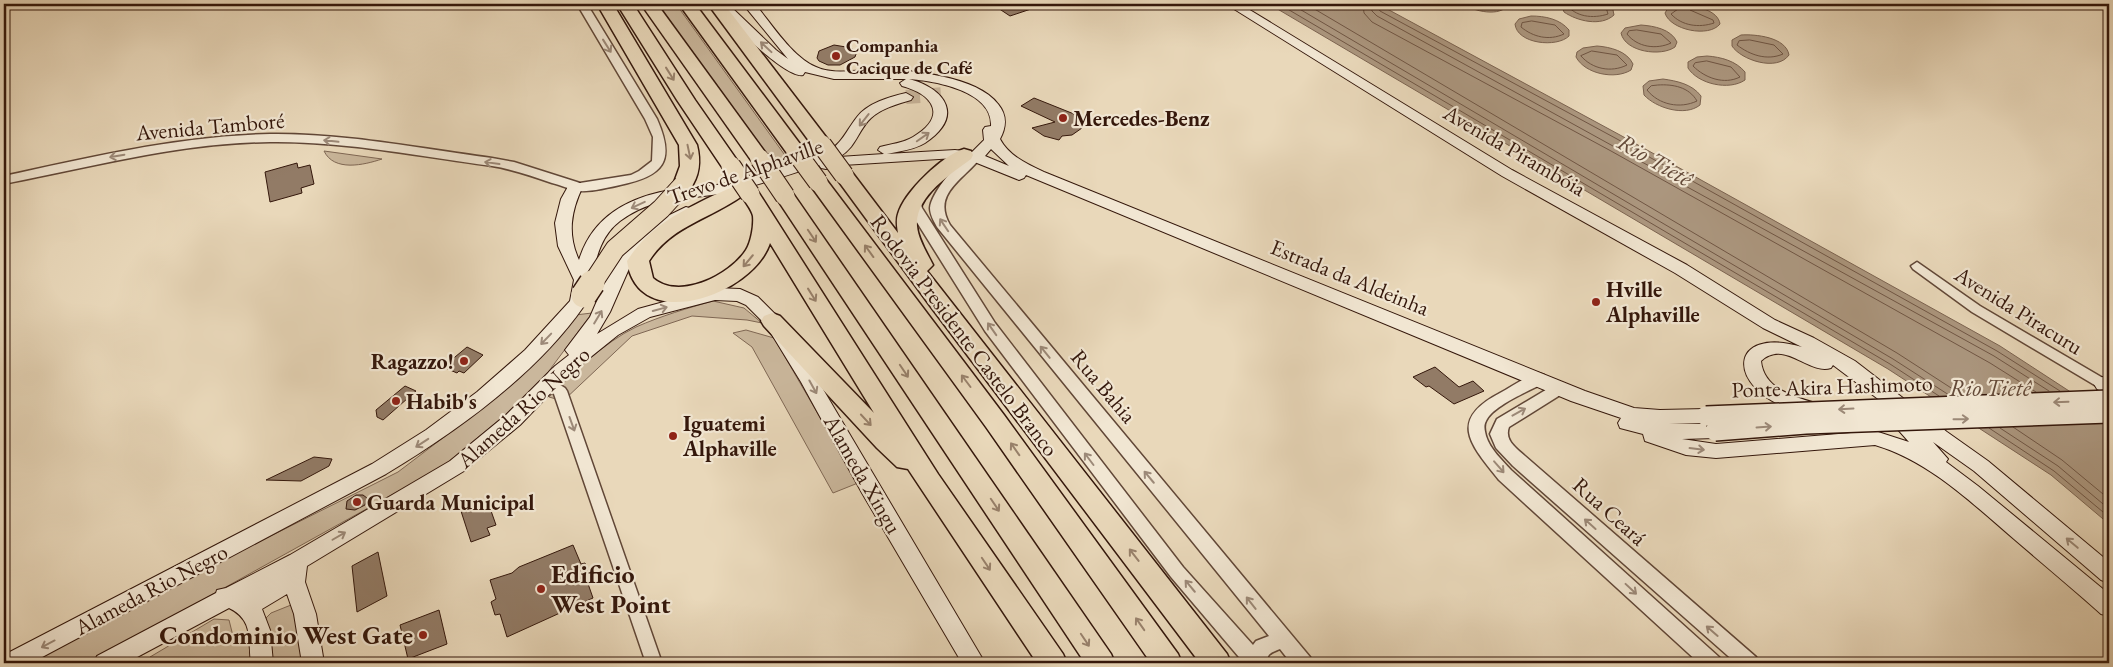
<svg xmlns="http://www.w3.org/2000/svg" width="2113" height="667" viewBox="0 0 2113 667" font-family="'EB Garamond',serif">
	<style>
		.green { fill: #cab79c; stroke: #7f6754 }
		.water { fill: #ab967e; stroke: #7b6350 }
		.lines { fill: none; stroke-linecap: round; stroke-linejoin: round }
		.shore { stroke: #705644; stroke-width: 1 }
		.building { fill: #927b66; stroke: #34170b }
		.secondary-tunnel { stroke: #c5b197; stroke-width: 14; stroke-dasharray: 14 7; stroke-linecap: butt }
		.minor-casing { stroke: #614737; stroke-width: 3 }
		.tertiary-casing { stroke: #614737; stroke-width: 3 }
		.secondary-casing { stroke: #34170b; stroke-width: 2 }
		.motorway-casing { stroke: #34170b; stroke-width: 3 }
		.minor { fill: #f1e6d2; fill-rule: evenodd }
		.tertiary { fill: #f1e6d2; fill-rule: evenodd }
		.secondary { fill: #f1e6d2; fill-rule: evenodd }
		.motorway { fill: #e9d8ba; fill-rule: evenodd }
		.secondary-bridge-casing { stroke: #34170b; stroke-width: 22; stroke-linecap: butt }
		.motorway-bridge-far1-casing { stroke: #34170b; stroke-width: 21; stroke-linecap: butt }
		.motorway-bridge-casing { stroke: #34170b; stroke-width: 28; stroke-linecap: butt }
		.secondary-bridge { stroke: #f1e6d2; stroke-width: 19 }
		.motorway-bridge-far1 { stroke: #e9d8ba; stroke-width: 19 }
		.motorway-bridge { stroke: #e9d8ba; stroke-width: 25 }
		.oneway { stroke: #9c8978 }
		.oneway2 { stroke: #98816b }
		.poi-dot { fill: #8f2418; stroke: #f1e6d2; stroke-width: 2 }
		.labels { text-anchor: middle; stroke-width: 4.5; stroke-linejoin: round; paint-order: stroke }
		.far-poi-label { font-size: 19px; font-weight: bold; fill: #34170b; stroke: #f1e6d2; text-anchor: start }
		.poi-label { font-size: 22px; font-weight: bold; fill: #34170b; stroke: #f1e6d2; text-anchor: start }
		.street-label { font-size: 22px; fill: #34170b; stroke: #f1e6d2 }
		.water-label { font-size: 24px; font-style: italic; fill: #644a39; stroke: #f1e6d2 }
		.near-poi-label { font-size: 26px; font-weight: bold; fill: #34170b; stroke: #f1e6d2; text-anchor: start }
	</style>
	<rect width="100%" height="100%" fill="#e9d8ba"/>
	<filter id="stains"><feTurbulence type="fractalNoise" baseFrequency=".004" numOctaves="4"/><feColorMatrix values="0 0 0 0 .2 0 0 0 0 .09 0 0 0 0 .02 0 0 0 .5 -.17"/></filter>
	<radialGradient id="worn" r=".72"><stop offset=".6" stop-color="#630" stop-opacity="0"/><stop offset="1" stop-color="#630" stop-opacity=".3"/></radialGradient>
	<g class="green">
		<polygon points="658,4 676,4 792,165 776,171"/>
		<path d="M324 151 382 159C364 165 334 172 324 151Z"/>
		<path d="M713 301 744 308 762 323 747 320 692 316 632 336 563 401 549 397C575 372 603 343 636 327 661 316 688 308 713 301Z"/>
		<polygon points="592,313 534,391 442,467 89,663 18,663 398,472 448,434 521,371 575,315"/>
		<polygon points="746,330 774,338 858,483 833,493 752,347 733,333"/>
		<polygon points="296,603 306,663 270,663 266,618 271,613"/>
		<polygon points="214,619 229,620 234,640 248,636 251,663 154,663 150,657"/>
	</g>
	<g class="water">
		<polygon points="1269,4 1378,4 1620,135 2000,346 2109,417 2109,524 2051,475 1888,369"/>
		<path d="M1462 4H1509C1500 18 1474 11 1462 4Z"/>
		<path d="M1561 4H1607L1613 10 1614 15C1601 27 1577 21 1564 12Z"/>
		<path d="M1684 5C1696 6 1718 10 1720 24 1709 38 1670 30 1665 13L1668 8Z"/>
		<path d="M1531 16C1545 16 1560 19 1569 30V36C1557 48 1517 44 1515 24L1519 19Z"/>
		<path d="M1641 25C1654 26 1671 29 1677 42L1675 47C1661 57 1625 52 1621 33L1625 28Z"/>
		<path d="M1741 35C1755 34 1786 37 1789 55 1777 72 1741 60 1732 46V40Z"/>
		<path d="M1597 46C1610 47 1627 51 1633 64L1631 70C1615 80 1585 74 1576 57L1577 52 1583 48Z"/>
		<path d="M1707 56C1721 57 1736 61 1745 72V80C1729 91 1698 84 1688 68V62L1697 57Z"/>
		<path d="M1663 79C1677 81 1692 84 1701 96L1700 105C1685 117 1656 108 1644 95L1643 86 1649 81Z"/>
	</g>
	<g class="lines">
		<g class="shore">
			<polyline points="1279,4 1890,364 1939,396"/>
			<polyline points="1291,4 1893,359 1949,395"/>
			<polyline points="1306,4 1897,353 1962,395"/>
			<polyline points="1363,4 1364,13 1372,22 1611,151 1990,363 2036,392"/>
			<polyline points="1370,4 1372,11 1377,16 1994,356 2049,391"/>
			<polyline points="1376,4 1380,11 1617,139 1997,351 2060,391"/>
			<path d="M1566 4C1575 17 1593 19 1608 14L1605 4"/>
			<path d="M1679 4 1678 9 1671 14C1682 26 1699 28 1714 23L1713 20 1690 10 1688 4"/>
			<path d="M1532 21 1555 25 1564 34C1549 41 1533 37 1521 27L1522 23Z"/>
			<path d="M1637 30 1661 34 1671 43C1656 50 1637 47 1627 34L1629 31Z"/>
			<path d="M1750 40 1774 45 1783 54C1767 61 1750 55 1737 45L1739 41Z"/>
			<path d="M1592 51 1617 55 1627 65C1611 73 1592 69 1581 56Z"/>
			<path d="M1707 61 1731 67 1740 77C1724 85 1705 78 1693 66L1695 63Z"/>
			<path d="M1658 85C1673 84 1689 87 1697 101 1680 109 1659 105 1647 90L1651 86Z"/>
			<polyline points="2013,427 2062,460 2109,499"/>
			<polyline points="1989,428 2054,471 2109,517"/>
			<polyline points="2000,428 2058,466 2109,509"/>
		</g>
	</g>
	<g class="building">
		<polygon points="992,4 1042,4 1043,5 1010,16"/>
		<polygon points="834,45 852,48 856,54 855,57 840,65 828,65 819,61 817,58 819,51"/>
		<polygon points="1034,98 1074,114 1082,123 1082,128 1072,135 1062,136 1059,140 1044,136 1032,128 1055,122 1021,106"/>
		<polygon points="297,163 298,168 310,165 314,184 301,188 302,193 270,202 265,172"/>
		<polygon points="467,347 483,355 464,373 459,371 457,373 443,367"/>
		<polygon points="1435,367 1459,387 1473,381 1484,391 1454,404 1429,386 1426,387 1413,377"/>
		<polygon points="405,386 416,391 383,420 377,417 376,410"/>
		<polygon points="314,457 332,459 329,466 301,481 266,480"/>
		<polygon points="356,495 363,495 367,498 365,505 355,510 346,509 347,501"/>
		<polygon points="483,500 485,508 490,508 496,525 487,528 490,535 471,542 460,508"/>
		<polygon points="573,545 581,564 585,563 589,576 586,578 593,598 507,637 500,614 495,615 491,602 496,599 490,580 512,573 519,567"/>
		<polygon points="378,552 387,596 357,612 352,566"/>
		<polygon points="439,610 447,644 408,659 400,625"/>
	</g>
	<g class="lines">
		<polyline class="secondary-tunnel" points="906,97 945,94"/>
		<g class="minor-casing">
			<g id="minor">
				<polygon points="1917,262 1980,306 2108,381 2109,384 2108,387 2098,387 1972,312 1913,269 1911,266"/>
				<polygon points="549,378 565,388 567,391 662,663 646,663 554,394 542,383 544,380"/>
			</g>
		</g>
		<g class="tertiary-casing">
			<g id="tertiary">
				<path d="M577 4H587L657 119C676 162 663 176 620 185 607 188 590 192 578 191 569 189 560 185 552 183 532 176 512 169 492 166 418 156 344 141 270 142 179 143 92 167 4 184V176C91 157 179 136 270 134 344 133 418 148 492 158L514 162 580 183 631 175 639 171 652 161 653 137 645 119Z"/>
				<path d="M975 153 981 157C965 179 931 193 950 225L1310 657 1313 663H1291L1280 649C1271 653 1267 653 1267 663H1244L1171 577 985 331 908 208 907 200 909 197H919L922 208 995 323 1183 567 1253 645 1256 641 1269 636 937 227C934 221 930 215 930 208 931 193 960 157 975 153Z"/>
				<path d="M1538 373 1544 375 1546 379 1544 383C1529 391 1492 406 1486 421 1483 426 1485 431 1486 436 1490 449 1502 460 1511 470L1719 657 1722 663H1699L1499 480C1470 444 1448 420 1500 393 1513 386 1525 377 1538 373Z"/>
				<path d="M1559 382 1565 384 1567 388 1565 392 1509 427C1504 440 1516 448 1525 456L1756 657 1759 663H1736L1513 466 1496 448 1490 434 1497 419Z"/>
			</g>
		</g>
		<g class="secondary-casing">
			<g id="secondary">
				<path d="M715 4H728L776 50 788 59 743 4H755C771 23 792 57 816 67 833 75 854 70 872 70 906 69 976 75 998 104 1007 115 1007 126 1000 139 1009 156 1027 164 1044 172L1585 391 1634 408 1660 410 1706 409 1713 411 1715 416 1713 421 1706 423 1669 424H1715L1722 426 1725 431 1722 436 1715 438 1682 439 1716 444 1875 431 1909 442 1884 414 1886 409 1890 408 1833 365 1831 368C1808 375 1785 339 1761 361 1764 391 1798 398 1823 405L1825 410 1823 415C1813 418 1803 413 1793 410 1725 388 1728 325 1802 347L1763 328 1675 273 1502 176 1226 4H1240L1512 170 1687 265 1775 320 1814 338 1855 361 1947 432 1988 461 2109 562V583L2101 580 1974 471 1933 442 1948 459 1946 462 1978 486 2109 594V616L2101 614C2072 588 2043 564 2014 539 1972 503 1929 461 1875 445L1716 458 1686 455 1645 441 1643 434 1620 428 1618 423 1621 418 1571 401 1026 175 1024 178 1019 180 972 161 955 158 843 165 826 169 821 168 819 165C788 175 756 186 724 193 686 200 653 196 620 221 599 237 596 261 590 284 588 292 588 300 584 306 536 375 456 432 386 474L31 663H4V655L372 464 426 430 477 392 525 350 570 301 574 280 558 246 555 223 561 199 570 183H580L583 186C571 211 567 234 579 260 593 214 633 195 678 189 693 187 708 187 723 184 758 177 792 163 826 153 842 144 846 131 857 117 868 103 889 97 906 93L913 97 911 100C898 104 882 108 871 118 858 130 856 148 839 157L884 154 878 150 880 147C891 144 903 143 913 137 947 117 935 95 902 86L900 83 906 79H834L805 72 803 75C786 79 726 19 715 4ZM909 79C935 81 993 91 991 126L985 127 983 130 984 140 972 152 955 150 887 154C900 151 914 150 925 143 964 117 947 89 909 79ZM991 149 1009 166 985 156Z"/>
				<path d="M686 207 692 209 694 212 692 215 653 237 635 255 610 312 597 334 638 309 715 288 740 289 758 297 778 317 814 374 985 663H962L862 493 801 382 766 325 746 305 737 301 715 300 650 317 618 335 567 376 520 425 464 471 307 566 305 582 316 614 324 663H302L294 614 287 594 262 609 270 630 273 663H251C248 640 254 620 229 608L126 663H94L97 656 216 593 217 590 226 588 290 555 450 461 506 415 555 366 569 355 565 350 590 317 613 264 629 241 649 225Z"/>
				<polygon points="2103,377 2109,379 2109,395 2097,389 2094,384 2097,379"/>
			</g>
		</g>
		<g class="motorway-casing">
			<g id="motorway">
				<path d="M597 4H613L697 145C701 161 700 175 690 189L683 191 676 189 673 185 680 166 679 145Z"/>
				<polygon points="617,4 633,4 695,100 741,166 738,170 731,172 724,170 677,100"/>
				<polygon points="641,4 657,4 770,159 767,163 760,165 753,163"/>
				<polygon points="679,4 695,4 803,148 805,152 803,156 796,158 789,156"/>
				<polygon points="708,4 724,4 829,141 831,145 829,149 822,151 815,149"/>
				<path d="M964 149 971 151 973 155 971 159C950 175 915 196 917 226 918 239 927 253 933 265L927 271 1227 654 1231 663H1200L931 307 834 175 837 171 844 169 851 171 898 233C897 227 896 220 898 214 904 192 943 155 964 149Z"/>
				<polygon points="818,176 825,178 1004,415 1178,654 1182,663 1151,663 986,427 808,182 811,178"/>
				<path d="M734 187 742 191 750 188 757 190 938 474 1063 654 1067 663H1037L908 469 897 467 877 448 764 326 761 321 764 316 772 313 780 316 874 413 770 243C753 295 638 336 627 261 648 229 672 216 706 199 715 195 724 190 734 187ZM742 196C745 202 752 210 753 216 754 226 751 242 746 250 730 275 679 301 653 278L649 261C671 226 710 219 742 196Z"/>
				<polygon points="785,190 792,192 1111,654 1115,663 1085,663 775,196 778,192"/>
			</g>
		</g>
		<use href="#minor" class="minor"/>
		<use href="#tertiary" class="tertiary"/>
		<use href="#secondary" class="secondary"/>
		<use href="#motorway" class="motorway"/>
		<g class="secondary-bridge-casing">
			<g id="secondary-bridge">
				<polyline points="1706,416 2109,400"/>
				<polyline points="1715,431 1806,424 2109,413"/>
			</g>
		</g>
		<g class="motorway-bridge-far1-casing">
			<g id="motorway-bridge-far1">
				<polyline points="822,145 844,175"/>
				<polyline points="796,152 818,182"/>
				<polyline points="760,159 785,196"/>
				<polyline points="731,166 750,194"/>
				<polyline points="592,284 615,249 661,209 683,185"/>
			</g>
		</g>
		<g class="motorway-bridge-casing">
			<polyline id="motorway-bridge" points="584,295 592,283"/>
		</g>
		<use href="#secondary-bridge" class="secondary-bridge"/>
		<use href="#motorway-bridge-far1" class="motorway-bridge-far1"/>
		<use href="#motorway-bridge" class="motorway-bridge"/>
	</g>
	<defs><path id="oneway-shaft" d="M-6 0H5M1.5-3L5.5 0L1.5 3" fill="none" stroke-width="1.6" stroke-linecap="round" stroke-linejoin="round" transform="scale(1.25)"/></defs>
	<g class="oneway">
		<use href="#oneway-shaft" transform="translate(607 46) rotate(58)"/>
		<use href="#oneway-shaft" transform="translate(766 47) rotate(-137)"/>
		<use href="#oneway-shaft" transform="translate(864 120) rotate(128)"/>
		<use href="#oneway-shaft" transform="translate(923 137) rotate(-35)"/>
		<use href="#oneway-shaft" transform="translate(331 141) rotate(-174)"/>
		<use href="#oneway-shaft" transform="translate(117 156) rotate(170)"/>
		<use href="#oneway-shaft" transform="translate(492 163) rotate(-172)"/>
		<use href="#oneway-shaft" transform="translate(638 205) rotate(155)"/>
		<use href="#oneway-shaft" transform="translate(944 225) rotate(-124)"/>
		<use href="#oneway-shaft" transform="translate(660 309) rotate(-15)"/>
		<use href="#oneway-shaft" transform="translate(598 317) rotate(-59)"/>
		<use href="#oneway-shaft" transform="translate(992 329) rotate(-125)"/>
		<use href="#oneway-shaft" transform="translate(546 339) rotate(134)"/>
		<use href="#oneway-shaft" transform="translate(1045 352) rotate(-129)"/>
		<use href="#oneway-shaft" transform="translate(813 387) rotate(61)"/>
		<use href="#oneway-shaft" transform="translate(2061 402) rotate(178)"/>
		<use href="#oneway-shaft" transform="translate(1846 409) rotate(177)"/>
		<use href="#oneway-shaft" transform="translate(1519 412) rotate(-29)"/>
		<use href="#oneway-shaft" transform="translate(1961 419) rotate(-1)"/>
		<use href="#oneway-shaft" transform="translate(572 424) rotate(70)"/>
		<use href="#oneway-shaft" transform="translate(1764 427) rotate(-4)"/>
		<use href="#oneway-shaft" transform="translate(422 443) rotate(147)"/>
		<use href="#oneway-shaft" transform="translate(1697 449) rotate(7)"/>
		<use href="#oneway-shaft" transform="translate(1089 459) rotate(-127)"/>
		<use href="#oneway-shaft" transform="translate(1499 467) rotate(49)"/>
		<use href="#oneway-shaft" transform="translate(1149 477) rotate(-130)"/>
		<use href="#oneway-shaft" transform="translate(1590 524) rotate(-138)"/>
		<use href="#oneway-shaft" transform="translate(339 536) rotate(-30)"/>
		<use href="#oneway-shaft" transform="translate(2072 543) rotate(-140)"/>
		<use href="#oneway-shaft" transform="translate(1190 586) rotate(-130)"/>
		<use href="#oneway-shaft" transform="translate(1631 589) rotate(43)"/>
		<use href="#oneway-shaft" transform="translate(1251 603) rotate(-128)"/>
		<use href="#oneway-shaft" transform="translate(1712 631) rotate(-139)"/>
		<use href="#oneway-shaft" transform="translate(48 644) rotate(152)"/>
	</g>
	<g class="oneway2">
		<use href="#oneway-shaft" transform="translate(670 74) rotate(58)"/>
		<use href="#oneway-shaft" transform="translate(689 152) rotate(78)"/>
		<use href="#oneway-shaft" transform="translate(812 236) rotate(56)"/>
		<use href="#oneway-shaft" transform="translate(869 251) rotate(-126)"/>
		<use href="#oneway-shaft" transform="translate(748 261) rotate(130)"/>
		<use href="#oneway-shaft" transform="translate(812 295) rotate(58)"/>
		<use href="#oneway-shaft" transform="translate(904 371) rotate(56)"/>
		<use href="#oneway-shaft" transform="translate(966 381) rotate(-127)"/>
		<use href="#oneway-shaft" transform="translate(866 420) rotate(47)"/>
		<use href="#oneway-shaft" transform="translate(1015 449) rotate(-125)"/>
		<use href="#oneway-shaft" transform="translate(995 505) rotate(56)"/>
		<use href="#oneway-shaft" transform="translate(1134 555) rotate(-128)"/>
		<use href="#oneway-shaft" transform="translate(986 564) rotate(56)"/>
		<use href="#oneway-shaft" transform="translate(1140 624) rotate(-125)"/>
		<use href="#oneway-shaft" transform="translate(1085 640) rotate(56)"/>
	</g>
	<g class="poi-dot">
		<circle cx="836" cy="56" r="5"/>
		<circle cx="1063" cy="118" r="5"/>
		<circle cx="1596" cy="302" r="5"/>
		<circle cx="464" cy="361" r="5"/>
		<circle cx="396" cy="401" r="5"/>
		<circle cx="673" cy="436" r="5"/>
		<circle cx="357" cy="502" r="5"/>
		<circle cx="541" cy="589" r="5"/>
		<circle cx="423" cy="635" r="5"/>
	</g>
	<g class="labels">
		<g class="far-poi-label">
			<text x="846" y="52">Companhia<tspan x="846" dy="22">Cacique de Café</tspan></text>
		</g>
		<g class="poi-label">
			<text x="1073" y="126">Mercedes-Benz</text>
			<text x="1606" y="297">Hville<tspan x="1606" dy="25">Alphaville</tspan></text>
			<text x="454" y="369" text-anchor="end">Ragazzo!</text>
			<text x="406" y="409">Habib's</text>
			<text x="683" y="431">Iguatemi<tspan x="683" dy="25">Alphaville</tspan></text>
			<text x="367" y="510">Guarda Municipal</text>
		</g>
		<g class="street-label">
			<text transform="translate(210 126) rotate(-5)" y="8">Avenida Tamboré</text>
			<text transform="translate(1515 150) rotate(30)" y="8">Avenida Pirambóia</text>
			<text transform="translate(745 171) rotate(-19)" y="8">Trevo de Alphaville</text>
			<text transform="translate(1350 277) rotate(22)" y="8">Estrada da Aldeinha</text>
			<text transform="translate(2019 310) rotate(32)" y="8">Avenida Piracuru</text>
			<text transform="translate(965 335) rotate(53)" y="8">Rodovia Presidente Castelo Branco</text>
			<text transform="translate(1104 386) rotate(50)" y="8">Rua Bahia</text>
			<text transform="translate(1832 386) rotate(-2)" y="8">Ponte Akira Hashimoto</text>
			<text transform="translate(523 407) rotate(-42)" y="8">Alameda Rio Negro</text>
			<text transform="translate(863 474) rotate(60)" y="8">Alameda Xingu</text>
			<text transform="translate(1610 511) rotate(42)" y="8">Rua Ceará</text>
			<text transform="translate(151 589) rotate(-28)" y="8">Alameda Rio Negro</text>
		</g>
		<g class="water-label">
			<text transform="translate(1655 160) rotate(30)" y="8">Rio Tietê</text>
			<text x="1990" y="396">Rio Tietê</text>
		</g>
		<g class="near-poi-label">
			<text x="551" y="583">Edificio<tspan x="551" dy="30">West Point</tspan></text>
			<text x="413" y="644" text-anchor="end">Condominio West Gate</text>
		</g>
	</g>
	<rect width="2113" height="667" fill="none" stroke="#e9d8ba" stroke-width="20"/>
	<rect x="5" y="5" width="2103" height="657" fill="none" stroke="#34170b" stroke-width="2.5"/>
	<rect x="10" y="10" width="2093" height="647" fill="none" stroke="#34170b"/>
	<rect width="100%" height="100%" filter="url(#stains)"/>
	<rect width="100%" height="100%" fill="url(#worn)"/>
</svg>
